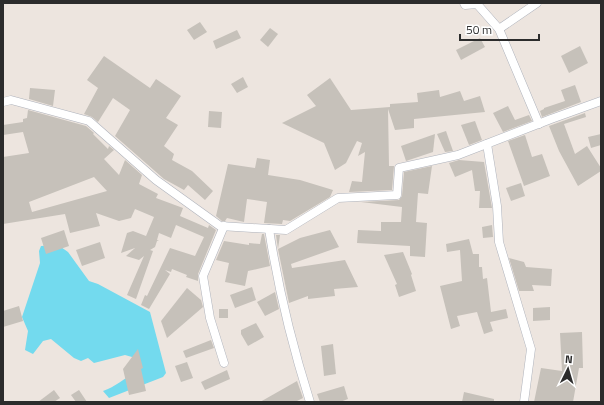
<svg xmlns="http://www.w3.org/2000/svg" width="604" height="405" viewBox="0 0 604 405" font-family="'Titillium Web',sans-serif">
	<style>
		.water { fill: #73daee }
		.building { fill: #c6c1ba; fill-rule: evenodd }
		.lines { fill: none; stroke-linecap: round; stroke-linejoin: round }
		.street-casing { stroke: #afb3bc; stroke-width: 9 }
		.street { stroke: #fff; stroke-width: 8 }
	</style>
	<rect width="100%" height="100%" fill="#ede5df"/>
	<path class="water" d="M58 245 68 252 89 281 98 284 150 312 166 373 163 377 109 398 103 391C115 387 125 378 136 372L132 357 125 355 94 363 88 358 81 361 74 358 51 339 43 341 33 354 25 350 28 331 22 317 40 263 39 251 41 246Z"/>
	<g class="building">
		<polygon points="200,22 207,32 194,40 187,30"/>
		<polygon points="270,28 278,34 268,47 260,40"/>
		<polygon points="237,30 241,38 216,49 213,41"/>
		<polygon points="480,38 485,47 461,60 456,50"/>
		<polygon points="580,46 588,63 569,73 561,56"/>
		<polygon points="104,56 150,88 156,79 181,96 166,118 178,125 164,146 174,154 172,160 192,171 213,191 205,200 188,185 184,190 164,179 115,136 130,110 113,98 98,122 92,117 84,114 98,88 87,80"/>
		<polygon points="243,77 248,87 237,93 231,84"/>
		<polygon points="330,78 351,110 390,107 390,104 418,102 417,93 439,90 440,97 460,91 464,101 480,96 485,112 414,119 414,128 395,130 388,109 389,166 394,166 392,190 349,192 352,181 362,182 365,152 358,156 362,143 357,141 346,163 335,170 324,143 282,123 316,106 307,95"/>
		<polygon points="575,85 581,102 542,117 540,111 544,109 544,108 565,101 561,90"/>
		<polygon points="30,88 55,90 53,106 29,99"/>
		<polygon points="508,106 515,120 529,115 532,121 503,132 493,113"/>
		<path d="M28 110 86 126 94 133 93 134 108 149 109 146 114 150 104 159 119 175 125 160 142 175 139 184 158 194 156 198 183 208 180 216 208 228 209 225 216 230 198 274V281L186 277 187 275 172 269 171 272 165 270 170 274 149 309 141 305 145 295 147 296 170 248 195 256 204 237 176 225 171 238 159 233 157 240H159L157 241 155 247 150 250 153 251 136 299 127 295 144 256 139 260 126 256 135 248 121 253 127 233 133 231 146 236 154 217 135 209 131 218 119 221 96 213 100 226 70 233 65 214 3 224V157L29 153 23 132 3 135V125L23 122V119L27 118ZM94 177 107 191 32 212 29 202Z"/>
		<polygon points="209,111 222,112 221,128 208,127"/>
		<polygon points="585,113 586,117 564,124 575,154 587,146 601,168 601,171 578,186 559,151 549,126"/>
		<polygon points="475,121 482,140 469,145 461,125"/>
		<polygon points="446,131 453,151 445,152 437,134"/>
		<polygon points="435,134 433,152 406,161 401,146"/>
		<polygon points="601,134 601,145 591,148 588,137"/>
		<polygon points="525,135 532,157 542,154 550,176 524,186 508,141"/>
		<polygon points="257,158 270,160 268,175 300,180 333,190 330,197 290,221 283,220 282,224 264,223 267,202 247,199 244,222 227,218 225,221 222,221 216,216 228,164 255,168"/>
		<polygon points="459,160 484,162 492,208 479,208 480,191 475,191 472,170 455,177 449,163"/>
		<polygon points="432,166 428,194 418,193 416,222 427,223 425,257 410,256 410,246 357,243 358,230 381,231 381,222 401,222 402,207 361,202 399,200 402,196 404,172"/>
		<polygon points="521,183 525,196 511,201 506,188"/>
		<polygon points="492,225 493,237 483,238 482,227"/>
		<polygon points="64,230 69,246 46,254 41,238"/>
		<polygon points="330,230 339,247 291,264 292,268 345,260 358,287 334,289 335,296 308,299 308,296 289,303 278,249 300,238"/>
		<polygon points="262,234 264,234 270,266 248,271 245,286 225,282 229,263 216,260 224,241 249,245 249,243 260,244"/>
		<polygon points="276,235 280,235 278,249"/>
		<polygon points="469,239 473,254 479,254 479,267 482,267 483,279 487,278 491,312 506,309 508,318 490,322 493,331 484,334 477,312 457,316 460,326 451,329 440,286 462,281 460,250 447,252 446,244"/>
		<polygon points="100,242 105,258 82,266 76,250"/>
		<polygon points="403,252 412,274 411,275 416,291 399,297 395,285 397,284 384,255"/>
		<polygon points="509,258 524,262 526,267 552,269 551,286 532,285 534,291 519,291"/>
		<polygon points="252,287 256,300 235,308 230,295"/>
		<polygon points="187,288 201,300 203,307 167,338 161,321"/>
		<polygon points="275,292 279,309 265,316 257,302"/>
		<polygon points="19,306 23,321 3,327 3,311"/>
		<polygon points="550,307 550,320 533,321 533,308"/>
		<rect x="219" y="309" width="9" height="9"/>
		<polygon points="256,323 264,337 248,346 241,334 241,330"/>
		<polygon points="582,332 583,368 579,368 573,402 534,402 541,368 562,371 560,333"/>
		<polygon points="211,340 214,348 186,358 183,351"/>
		<polygon points="333,344 336,374 324,376 321,346"/>
		<polygon points="138,349 143,368 141,369 146,391 129,395 123,369"/>
		<polygon points="187,362 193,378 181,382 175,366"/>
		<polygon points="227,370 230,379 205,390 201,382"/>
		<polygon points="297,381 303,398 295,402 260,402"/>
		<polygon points="344,386 348,399 340,402 320,402 317,394"/>
		<polygon points="54,390 60,398 54,402 38,402"/>
		<polygon points="79,390 87,402 76,402 71,395"/>
		<polygon points="464,392 494,399 494,402 462,402"/>
	</g>
	<g class="lines">
		<g class="street-casing">
			<g id="street">
				<polyline points="464,3 465,5 477,4 499,29 539,124"/>
				<polyline points="499,29 537,3"/>
				<polyline points="3,102 11,100 89,121 156,180 220,226 286,230 338,198 397,195 399,168 458,155 551,119 601,101"/>
				<polyline points="487,144 497,206 499,242 531,349 524,402"/>
				<path d="M269 229C278 288 292 345 310 402"/>
				<polyline points="224,363 210,318 203,276 224,226"/>
			</g>
		</g>
		<use href="#street" class="street"/>
	</g>
	<rect width="604" height="405" fill="none" stroke="#2c2c2c" stroke-width="8"/>
	<g transform="translate(568 369) rotate(5)" stroke="#ffffff" stroke-width="3" paint-order="stroke">
	<path d="M0-3L7 15L0 10L-7 15Z" fill="#2c2c2c"/>
	<text y="-6" font-size="11" font-weight="bold" text-anchor="middle" fill="#2c2c2c">N</text>
	</g>
	<path d="M460 34v6h79v-6" fill="none" stroke="#2c2c2c" stroke-width="2"/>
	<text x="466" y="34" font-size="12" fill="#2c2c2c" stroke="#ffffff" stroke-width="3" paint-order="stroke">50 m</text>
</svg>
